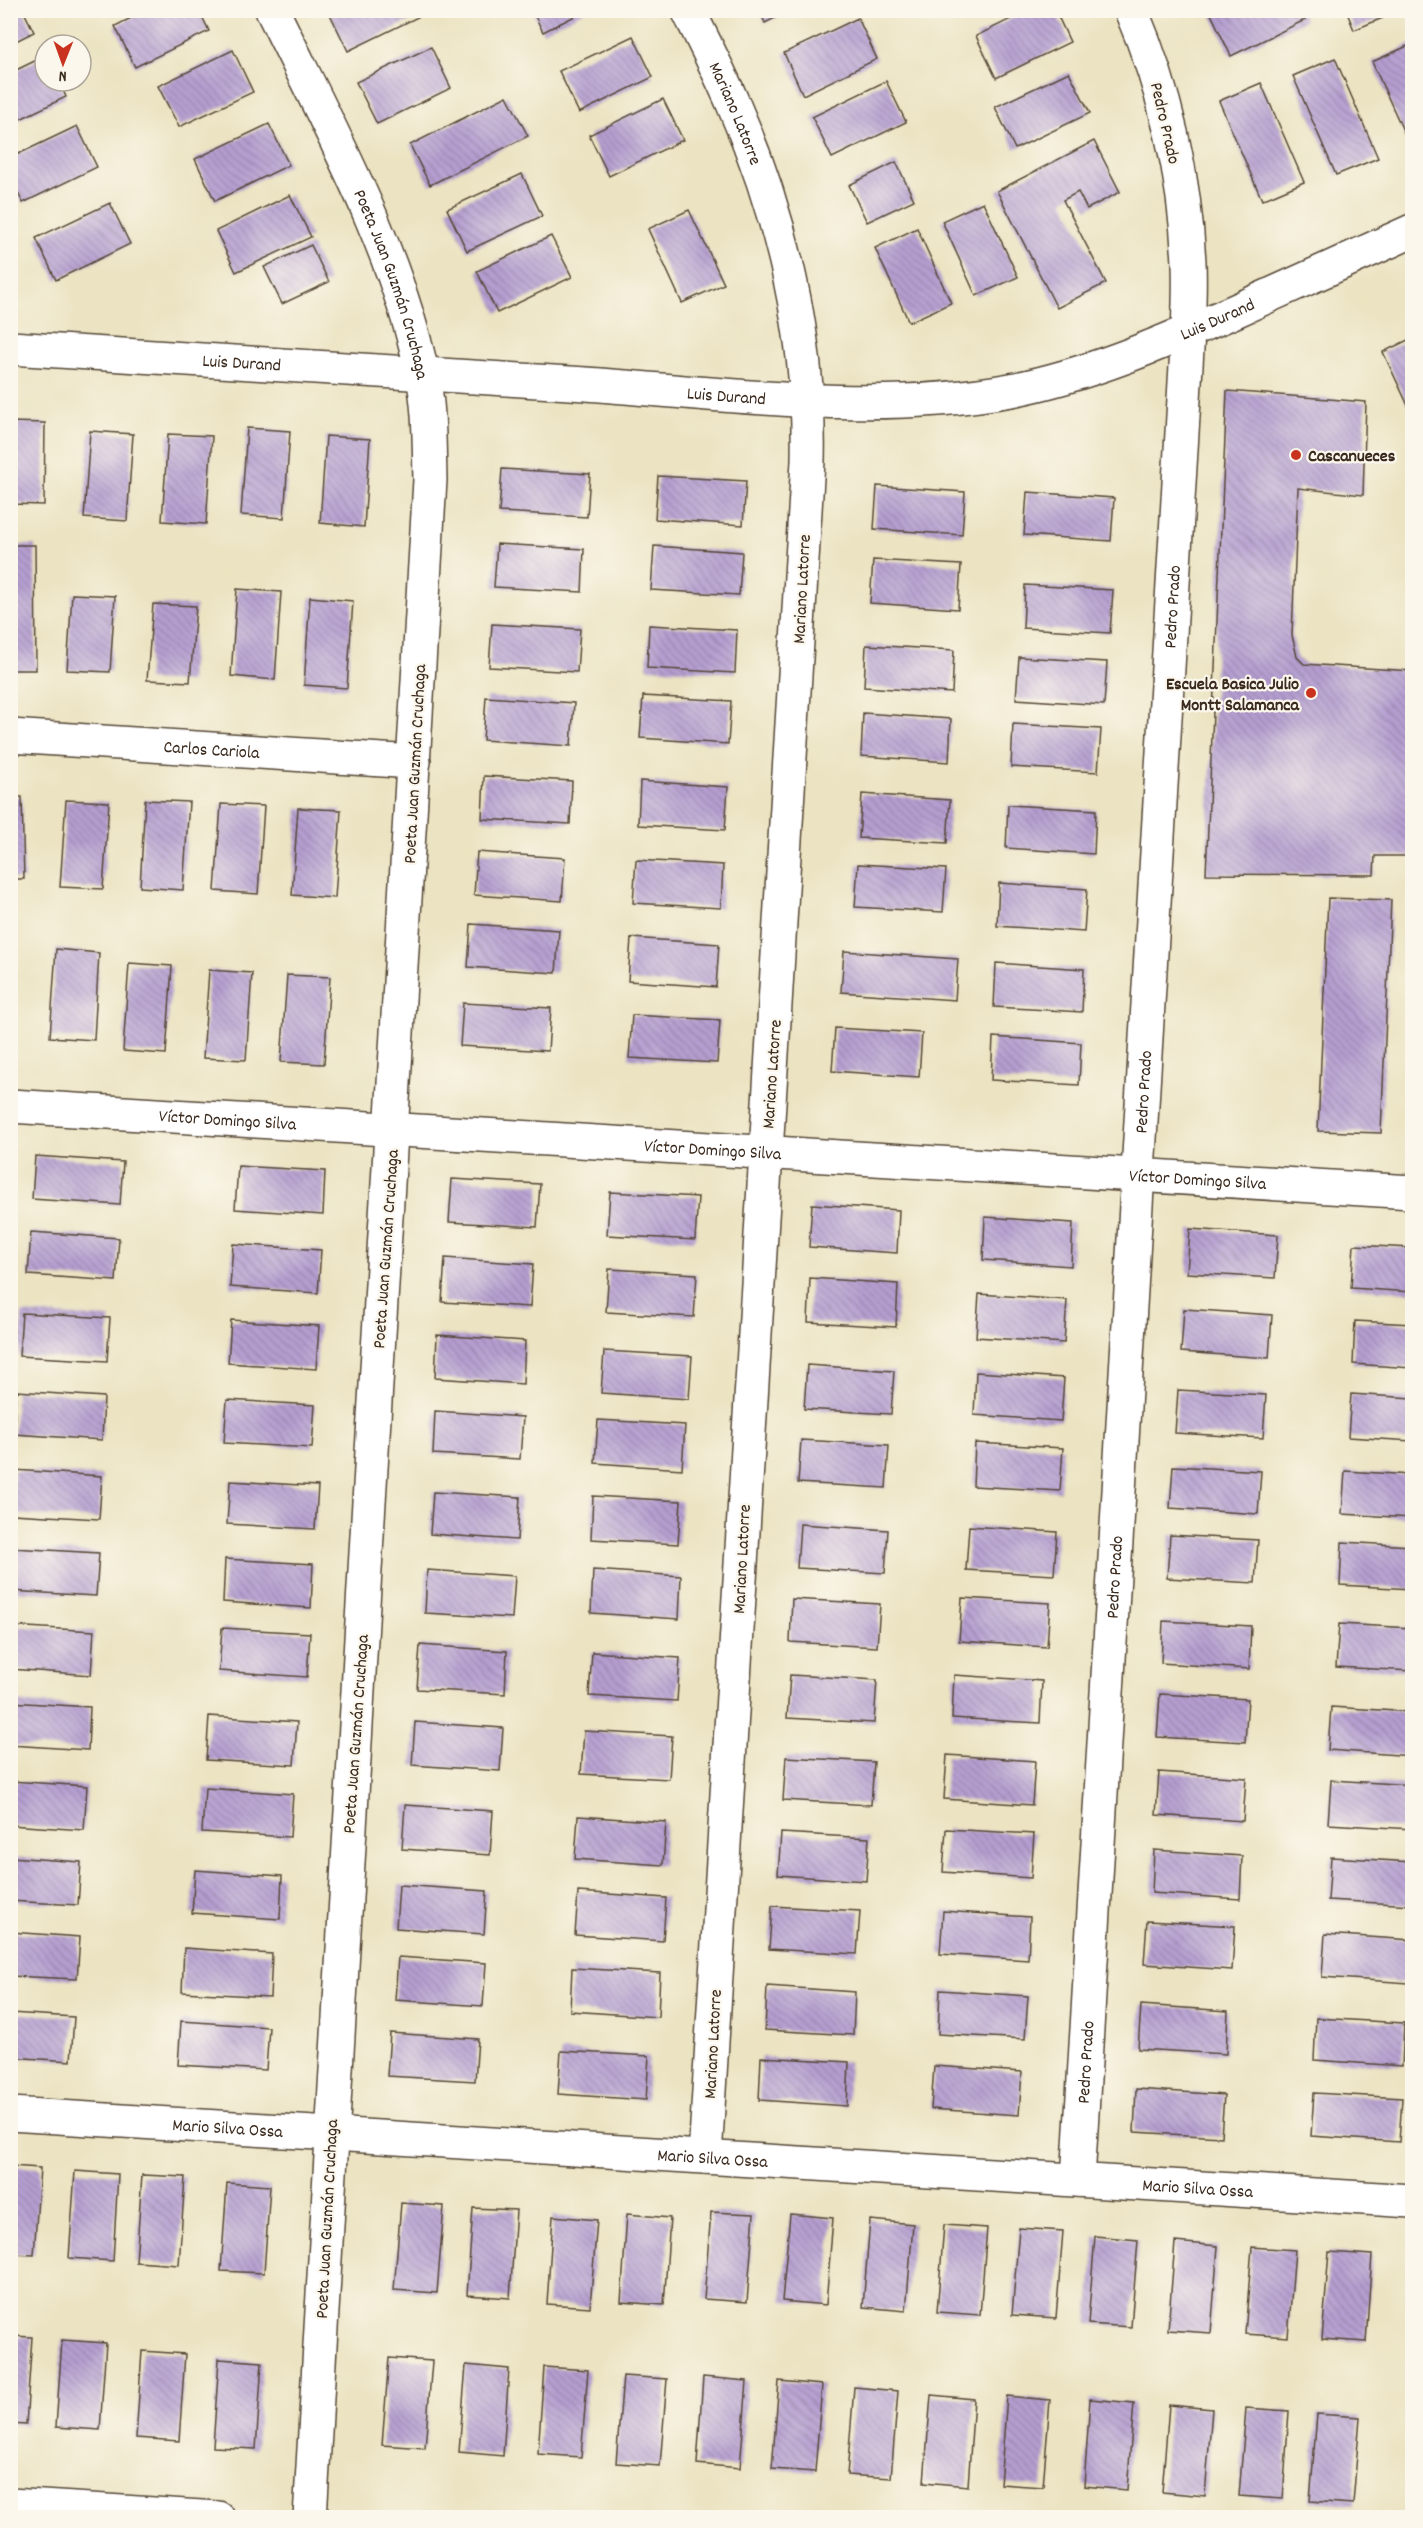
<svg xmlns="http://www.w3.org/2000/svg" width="1423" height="2528" viewBox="0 0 1423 2528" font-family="Dekko,sans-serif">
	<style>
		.building { fill: url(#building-back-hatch) }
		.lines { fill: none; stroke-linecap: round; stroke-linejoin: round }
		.minor-casing { stroke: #554636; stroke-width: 36 }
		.tertiary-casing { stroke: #554636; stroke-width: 36 }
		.minor { stroke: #fff; stroke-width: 33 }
		.tertiary { stroke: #fff; stroke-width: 33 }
		.poi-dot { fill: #c8321e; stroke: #fbf7ec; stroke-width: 2 }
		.labels { text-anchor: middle; stroke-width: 4.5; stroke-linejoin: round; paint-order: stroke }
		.street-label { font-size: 18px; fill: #3b2a1e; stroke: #fbf7ec }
		.poi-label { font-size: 18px; font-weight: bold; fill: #3b2a1e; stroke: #fbf7ec; text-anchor: start }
	</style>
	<defs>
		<pattern id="building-back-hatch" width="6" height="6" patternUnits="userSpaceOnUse" patternTransform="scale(1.5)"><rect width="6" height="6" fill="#b59fd1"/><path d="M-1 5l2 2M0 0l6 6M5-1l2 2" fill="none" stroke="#9482a9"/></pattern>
	</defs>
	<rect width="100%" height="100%" fill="#fbf7ec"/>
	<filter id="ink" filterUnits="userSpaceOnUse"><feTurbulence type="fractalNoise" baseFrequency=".0167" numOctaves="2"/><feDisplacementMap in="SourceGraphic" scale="12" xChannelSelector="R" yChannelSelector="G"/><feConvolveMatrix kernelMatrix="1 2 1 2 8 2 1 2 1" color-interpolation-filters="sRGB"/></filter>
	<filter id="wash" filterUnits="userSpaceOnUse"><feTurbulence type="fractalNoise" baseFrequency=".008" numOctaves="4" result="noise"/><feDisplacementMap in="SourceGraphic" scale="24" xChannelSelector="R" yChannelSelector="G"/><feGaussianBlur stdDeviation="1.35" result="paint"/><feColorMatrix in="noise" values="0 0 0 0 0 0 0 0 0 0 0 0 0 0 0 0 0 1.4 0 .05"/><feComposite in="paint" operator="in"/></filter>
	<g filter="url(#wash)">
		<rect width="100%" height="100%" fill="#ebe3c1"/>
		<g id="blocks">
			<g class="building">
				<polygon points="10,10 23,10 34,32 10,44"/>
				<polygon points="147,10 199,10 209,31 135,67 115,26"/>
				<polygon points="328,10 420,10 422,15 348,51"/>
				<polygon points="532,10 587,10 543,32"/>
				<polygon points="759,10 791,10 765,23"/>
				<polygon points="1029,10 1055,10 1070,42 996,78 976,36"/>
				<polygon points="1218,10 1300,10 1305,20 1231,56 1211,14"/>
				<polygon points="1346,10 1390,10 1392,14 1354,30"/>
				<polygon points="858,18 877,59 803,95 784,53"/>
				<polygon points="633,36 653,77 579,113 559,71"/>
				<polygon points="1412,44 1412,134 1406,137 1372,62"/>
				<polygon points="431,47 451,88 377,124 356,82"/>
				<polygon points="233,50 253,92 179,127 158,86"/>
				<polygon points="45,56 45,81 59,81 66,97 10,124 10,73"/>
				<polygon points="1335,58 1378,158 1336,175 1293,76"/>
				<polygon points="1069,72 1090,113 1015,149 995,107"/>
				<polygon points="886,81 906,122 832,158 812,117"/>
				<polygon points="1261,83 1304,182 1262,200 1219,101"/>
				<polygon points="507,96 528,136 430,185 410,145"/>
				<polygon points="663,99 683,140 609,176 589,135"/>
				<polygon points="269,124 289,165 215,201 195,159"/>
				<polygon points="77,126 97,167 23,203 10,177 10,158"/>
				<polygon points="1094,141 1120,192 1087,209 1078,192 1063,200 1106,283 1057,308 997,191"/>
				<polygon points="896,162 914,200 867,222 849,185"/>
				<polygon points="522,174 542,216 467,251 447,209"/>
				<polygon points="290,195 311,237 236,272 216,231"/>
				<polygon points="983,202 1018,277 976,296 942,221"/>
				<polygon points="110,203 130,244 56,280 36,238"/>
				<polygon points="689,210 724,284 682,303 648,229"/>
				<polygon points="917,228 951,303 909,322 875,248"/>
				<polygon points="551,236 572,277 497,313 477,271"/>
				<polygon points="311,245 329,282 282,304 264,267"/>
				<polygon points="1412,338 1412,414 1383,352"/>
				<polygon points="1227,391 1366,402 1363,495 1298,488 1292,635 1297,657 1304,664 1412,671 1412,715 1408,715 1407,733 1412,733 1412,856 1375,856 1374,875 1206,874"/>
				<polygon points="10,422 45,423 44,505 10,504"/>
				<polygon points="247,428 290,431 284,518 241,515"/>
				<polygon points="90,431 133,434 127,521 84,518"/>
				<polygon points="168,434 212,436 206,524 162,521"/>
				<polygon points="326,436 370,439 364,527 320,523"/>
				<polygon points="502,469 590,474 587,517 499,512"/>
				<polygon points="658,476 746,481 743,525 655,519"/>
				<polygon points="877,486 965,492 962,535 874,529"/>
				<polygon points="1027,492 1114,498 1111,541 1024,535"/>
				<polygon points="497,544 584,549 582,592 494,587"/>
				<polygon points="10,545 35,545 36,670 10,670"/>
				<polygon points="654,546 742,552 739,595 651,590"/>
				<polygon points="873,560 961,565 958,609 870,603"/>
				<polygon points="1025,585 1113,590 1110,633 1023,628"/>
				<polygon points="237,589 281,592 275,680 231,676"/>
				<polygon points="72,594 115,596 110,672 67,670"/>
				<polygon points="310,597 353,601 347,688 304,685"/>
				<polygon points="153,604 196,606 190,682 147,680"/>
				<polygon points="492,624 580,629 577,672 489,667"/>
				<polygon points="649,625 737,630 735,673 647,668"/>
				<polygon points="866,645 954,650 952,693 864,687"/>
				<polygon points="1019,657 1107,662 1104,705 1016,699"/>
				<polygon points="643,696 731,701 728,744 640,738"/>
				<polygon points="486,697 574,703 571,746 483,740"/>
				<polygon points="863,713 951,719 949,762 861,756"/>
				<polygon points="1013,724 1101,729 1098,772 1011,767"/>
				<polygon points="484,776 572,781 570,824 482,819"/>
				<polygon points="640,781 728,787 725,830 638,825"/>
				<polygon points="862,794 950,800 947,843 859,838"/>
				<polygon points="10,797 22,797 24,879 10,879"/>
				<polygon points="66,800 109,802 103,889 60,887"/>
				<polygon points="145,800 189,802 183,890 140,887"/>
				<polygon points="221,804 264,806 258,894 215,891"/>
				<polygon points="1008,805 1096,810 1094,854 1006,848"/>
				<polygon points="298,808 341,810 335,898 292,895"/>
				<polygon points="477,852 565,858 562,901 474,895"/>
				<polygon points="636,860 723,865 721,908 633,903"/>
				<polygon points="858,864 946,869 943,912 855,907"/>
				<polygon points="999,883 1087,889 1084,932 997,926"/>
				<polygon points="1328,898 1391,900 1381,1133 1318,1131"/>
				<polygon points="471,924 559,930 556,973 468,967"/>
				<polygon points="631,938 719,944 716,987 628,981"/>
				<polygon points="56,949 99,953 94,1040 50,1037"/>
				<polygon points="844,951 958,959 955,1000 841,992"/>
				<polygon points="129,963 172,966 166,1054 123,1051"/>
				<polygon points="996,963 1084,969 1082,1012 994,1007"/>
				<polygon points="209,970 252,973 246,1060 203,1058"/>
				<polygon points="287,975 330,977 324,1064 281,1062"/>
				<polygon points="463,1003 551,1008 548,1051 460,1046"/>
				<polygon points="632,1015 720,1020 717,1063 629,1058"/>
				<polygon points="835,1028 922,1033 919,1077 832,1071"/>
				<polygon points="993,1037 1081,1043 1079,1085 991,1080"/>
				<polygon points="35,1156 123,1162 120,1205 32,1199"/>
				<polygon points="238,1166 325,1171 323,1215 235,1209"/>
				<polygon points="452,1179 540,1184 537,1227 449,1222"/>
				<polygon points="610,1192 698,1197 695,1240 607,1235"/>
				<polygon points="812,1204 899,1210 897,1253 809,1247"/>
				<polygon points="985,1217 1073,1223 1071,1266 983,1260"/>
				<polygon points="1190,1229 1278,1235 1275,1278 1187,1273"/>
				<polygon points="31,1232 119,1238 116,1281 28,1275"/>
				<polygon points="233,1244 321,1250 318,1293 230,1287"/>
				<polygon points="1354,1245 1412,1248 1412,1292 1351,1288"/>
				<polygon points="445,1258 533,1264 530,1307 442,1302"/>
				<polygon points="609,1269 697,1274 694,1317 606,1312"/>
				<polygon points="810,1278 898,1284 896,1327 808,1322"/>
				<polygon points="979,1294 1067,1300 1064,1343 976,1337"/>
				<polygon points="1184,1309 1272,1315 1269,1358 1181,1352"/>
				<polygon points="22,1313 110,1318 107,1361 19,1356"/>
				<polygon points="231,1320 319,1326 316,1369 228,1363"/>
				<polygon points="1355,1321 1412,1324 1412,1368 1353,1364"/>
				<polygon points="437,1335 525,1341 523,1384 435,1378"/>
				<polygon points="604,1351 692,1356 689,1399 601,1393"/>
				<polygon points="807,1365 894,1371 891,1414 804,1409"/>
				<polygon points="976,1372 1064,1378 1061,1421 974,1415"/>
				<polygon points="1178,1390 1266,1395 1263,1438 1175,1433"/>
				<polygon points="16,1391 104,1397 102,1440 14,1434"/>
				<polygon points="1351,1394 1412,1398 1412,1441 1348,1437"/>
				<polygon points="227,1400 315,1405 312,1448 224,1443"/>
				<polygon points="435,1411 523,1417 520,1459 433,1454"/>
				<polygon points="598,1420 685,1425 682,1469 595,1463"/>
				<polygon points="801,1440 889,1445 886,1488 798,1483"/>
				<polygon points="975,1443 1063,1448 1060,1491 973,1486"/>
				<polygon points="1173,1466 1261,1471 1258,1514 1170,1508"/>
				<polygon points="14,1470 102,1476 99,1519 12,1514"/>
				<polygon points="1345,1471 1412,1475 1412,1518 1342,1514"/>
				<polygon points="230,1481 318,1486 315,1529 227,1524"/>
				<polygon points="433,1492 520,1497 517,1540 430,1534"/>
				<polygon points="593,1496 681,1501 678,1544 591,1539"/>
				<polygon points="800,1524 888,1530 885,1573 797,1568"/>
				<polygon points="969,1526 1057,1532 1054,1575 966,1570"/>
				<polygon points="1170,1535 1258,1540 1255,1583 1167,1578"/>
				<polygon points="1342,1542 1412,1546 1412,1589 1340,1585"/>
				<polygon points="12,1548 99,1553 96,1596 10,1591"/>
				<polygon points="225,1559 313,1564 311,1608 223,1602"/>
				<polygon points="427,1570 515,1576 512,1618 425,1613"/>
				<polygon points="593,1570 681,1576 679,1619 591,1613"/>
				<polygon points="962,1598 1050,1603 1047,1647 959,1641"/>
				<polygon points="792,1599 880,1604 877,1647 790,1642"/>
				<polygon points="1163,1621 1251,1626 1249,1669 1161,1663"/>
				<polygon points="1339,1624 1412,1628 1412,1671 1336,1667"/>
				<polygon points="10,1626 94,1631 91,1675 10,1669"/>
				<polygon points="222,1628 310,1633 307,1677 219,1671"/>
				<polygon points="420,1645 507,1651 505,1694 417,1689"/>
				<polygon points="592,1652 680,1658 677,1701 589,1696"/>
				<polygon points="790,1675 877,1680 874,1723 787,1718"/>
				<polygon points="954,1675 1042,1681 1040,1723 952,1718"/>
				<polygon points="1160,1694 1248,1699 1245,1742 1157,1737"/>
				<polygon points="10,1702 90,1707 88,1750 10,1745"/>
				<polygon points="1331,1707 1412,1712 1412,1756 1328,1750"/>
				<polygon points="209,1716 297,1722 294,1765 206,1760"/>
				<polygon points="415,1722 503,1728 500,1771 412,1765"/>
				<polygon points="584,1731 672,1736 669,1779 581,1774"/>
				<polygon points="947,1755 1035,1761 1032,1805 944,1799"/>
				<polygon points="786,1757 874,1762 871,1805 783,1800"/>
				<polygon points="1159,1772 1246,1778 1243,1821 1156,1815"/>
				<polygon points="1331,1780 1412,1785 1412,1829 1328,1824"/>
				<polygon points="10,1781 87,1786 84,1830 10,1825"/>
				<polygon points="205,1788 293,1794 290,1837 202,1832"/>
				<polygon points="405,1805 493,1811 490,1855 402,1849"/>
				<polygon points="578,1816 666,1822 663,1865 575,1859"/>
				<polygon points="946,1829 1034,1834 1031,1878 943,1872"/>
				<polygon points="781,1833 869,1838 866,1881 778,1875"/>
				<polygon points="1154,1850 1242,1856 1240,1899 1152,1893"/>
				<polygon points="10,1857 81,1862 78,1905 10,1901"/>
				<polygon points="1331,1857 1412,1862 1412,1905 1328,1900"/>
				<polygon points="195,1870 282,1876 280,1919 192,1913"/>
				<polygon points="399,1885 487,1891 484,1934 396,1928"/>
				<polygon points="578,1892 666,1898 663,1941 575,1935"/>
				<polygon points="772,1906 860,1911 857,1954 769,1949"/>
				<polygon points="943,1911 1030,1917 1028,1960 940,1954"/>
				<polygon points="1147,1921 1235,1926 1232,1970 1144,1964"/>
				<polygon points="10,1932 80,1937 77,1979 10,1976"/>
				<polygon points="1325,1934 1412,1940 1409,1983 1322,1977"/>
				<polygon points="184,1948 272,1954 270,1997 182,1992"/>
				<polygon points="398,1957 486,1963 483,2006 395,2000"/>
				<polygon points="572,1968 660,1973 658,2017 570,2011"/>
				<polygon points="767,1986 855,1992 853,2035 765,2030"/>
				<polygon points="940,1990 1028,1996 1025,2039 938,2034"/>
				<polygon points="1141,2005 1228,2011 1226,2054 1138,2049"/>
				<polygon points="10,2013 74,2017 71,2061 10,2057"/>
				<polygon points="1316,2018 1404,2023 1402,2066 1314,2060"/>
				<polygon points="181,2021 269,2027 266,2070 178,2065"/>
				<polygon points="390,2033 478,2039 475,2081 387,2076"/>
				<polygon points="561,2051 649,2056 646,2100 558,2094"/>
				<polygon points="761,2057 849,2062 847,2106 759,2100"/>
				<polygon points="934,2066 1022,2072 1019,2115 931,2109"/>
				<polygon points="1136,2089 1224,2095 1221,2137 1134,2132"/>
				<polygon points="1314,2093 1402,2098 1399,2142 1311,2136"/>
				<polygon points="10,2166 40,2168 34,2255 10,2254"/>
				<polygon points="75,2171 118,2174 113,2261 69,2258"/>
				<polygon points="142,2175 185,2177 179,2265 136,2262"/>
				<polygon points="227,2183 270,2186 264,2273 221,2271"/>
				<polygon points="401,2203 444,2206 437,2293 394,2290"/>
				<polygon points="473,2208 516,2210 510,2298 467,2295"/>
				<polygon points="711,2212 754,2214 747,2302 704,2299"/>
				<polygon points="627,2214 670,2218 664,2305 621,2302"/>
				<polygon points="790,2214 833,2218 826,2305 782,2301"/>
				<polygon points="553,2216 597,2220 590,2307 547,2304"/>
				<polygon points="870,2220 913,2224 906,2311 863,2307"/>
				<polygon points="944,2225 987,2228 980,2315 937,2312"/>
				<polygon points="1019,2228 1063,2231 1056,2318 1012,2315"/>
				<polygon points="1095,2236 1138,2240 1131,2327 1088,2324"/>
				<polygon points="1175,2242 1218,2246 1211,2333 1168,2330"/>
				<polygon points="1252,2247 1295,2250 1288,2337 1245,2334"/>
				<polygon points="1329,2252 1372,2255 1366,2342 1322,2339"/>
				<polygon points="10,2336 32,2337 26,2425 10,2424"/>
				<polygon points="62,2340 106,2343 100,2430 56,2427"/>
				<polygon points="142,2351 185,2354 179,2441 136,2438"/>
				<polygon points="389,2358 432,2361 425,2448 382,2445"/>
				<polygon points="219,2359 262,2362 256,2449 213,2447"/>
				<polygon points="466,2365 509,2369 503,2456 459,2452"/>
				<polygon points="544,2367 588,2370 581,2457 538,2454"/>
				<polygon points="623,2376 667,2379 660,2466 616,2463"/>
				<polygon points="703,2377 747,2381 740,2468 697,2464"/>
				<polygon points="779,2381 822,2385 815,2472 772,2469"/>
				<polygon points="854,2387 898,2391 891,2478 847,2475"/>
				<polygon points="931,2395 974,2399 968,2486 924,2482"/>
				<polygon points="1007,2396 1050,2400 1043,2487 1000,2484"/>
				<polygon points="1090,2399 1134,2403 1127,2490 1084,2486"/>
				<polygon points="1169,2405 1212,2409 1205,2496 1162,2492"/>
				<polygon points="1246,2408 1289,2411 1283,2499 1239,2496"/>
				<polygon points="1317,2414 1360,2417 1353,2504 1310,2501"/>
			</g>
		</g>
	</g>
	<g filter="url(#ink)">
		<use href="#blocks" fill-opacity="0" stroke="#554636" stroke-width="1.5"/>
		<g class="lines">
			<g class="minor-casing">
				<g id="minor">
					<path id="s1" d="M272 10C329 127 394 244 422 372 430 407 429 444 430 480 392 1160 346 1838 310 2518"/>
					<path id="s2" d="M688 10C704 42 720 73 734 106 782 216 811 341 808 461L705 2157"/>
					<path id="s3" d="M10 348C203 360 395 371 586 384 725 394 874 415 1011 390 1089 375 1162 343 1235 311 1294 284 1353 258 1412 231"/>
					<path id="s4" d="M10 736 414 762"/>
					<path id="s5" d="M10 1106 1412 1192"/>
					<path id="s6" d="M10 2114 1412 2201"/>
					<path id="s7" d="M1078 2180 1188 332C1189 309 1190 286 1189 263 1185 177 1165 90 1131 10"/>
				</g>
			</g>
			<g class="tertiary-casing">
				<polyline id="tertiary" points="10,2505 218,2518"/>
			</g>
			<use href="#minor" class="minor"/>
			<use href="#tertiary" class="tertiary"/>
		</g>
	</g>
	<g class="poi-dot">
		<circle cx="1296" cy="455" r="6"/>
		<circle cx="1311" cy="693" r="6"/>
	</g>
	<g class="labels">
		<g class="street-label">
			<text dy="6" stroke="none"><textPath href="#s2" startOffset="114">Mariano Latorre</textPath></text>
			<text transform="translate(1166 123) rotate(77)" y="6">Pedro Prado</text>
			<text dy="6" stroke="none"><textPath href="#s1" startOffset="300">Poeta Juan Guzmán Cruchaga</textPath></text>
			<text dy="6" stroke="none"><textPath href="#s3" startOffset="1222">Luis Durand</textPath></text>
			<text dy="6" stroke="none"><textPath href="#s3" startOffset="232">Luis Durand</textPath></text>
			<text dy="6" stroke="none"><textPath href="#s3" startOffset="718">Luis Durand</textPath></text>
			<text transform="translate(801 589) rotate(-87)" y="6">Mariano Latorre</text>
			<text dy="6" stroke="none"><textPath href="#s7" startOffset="1576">Pedro Prado</textPath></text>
			<text dy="6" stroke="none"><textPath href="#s4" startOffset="202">Carlos Cariola</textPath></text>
			<text transform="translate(414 764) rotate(-87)" y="6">Poeta Juan Guzmán Cruchaga</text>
			<text transform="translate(771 1074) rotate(-86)" y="6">Mariano Latorre</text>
			<text dy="6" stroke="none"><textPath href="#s7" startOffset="1090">Pedro Prado</textPath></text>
			<text dy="6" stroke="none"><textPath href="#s5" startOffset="218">Víctor Domingo Silva</textPath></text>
			<text dy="6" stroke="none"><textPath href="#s5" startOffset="704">Víctor Domingo Silva</textPath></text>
			<text dy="6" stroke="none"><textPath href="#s5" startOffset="1190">Víctor Domingo Silva</textPath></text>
			<text transform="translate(385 1249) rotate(-86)" y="6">Poeta Juan Guzmán Cruchaga</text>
			<text transform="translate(741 1559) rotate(-87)" y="6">Mariano Latorre</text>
			<text dy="6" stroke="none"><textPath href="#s7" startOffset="604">Pedro Prado</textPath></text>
			<text transform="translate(355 1734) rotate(-86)" y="6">Poeta Juan Guzmán Cruchaga</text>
			<text transform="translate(712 2044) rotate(-87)" y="6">Mariano Latorre</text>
			<text dy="6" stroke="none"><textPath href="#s7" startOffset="118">Pedro Prado</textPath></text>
			<text dy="6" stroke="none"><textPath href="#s6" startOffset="218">Mario Silva Ossa</textPath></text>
			<text dy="6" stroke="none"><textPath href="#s6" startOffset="704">Mario Silva Ossa</textPath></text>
			<text dy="6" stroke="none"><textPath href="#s6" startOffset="1190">Mario Silva Ossa</textPath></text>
			<text transform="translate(326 2219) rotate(-87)" y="6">Poeta Juan Guzmán Cruchaga</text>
		</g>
		<g class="poi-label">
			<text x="1308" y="461">Cascanueces</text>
			<text x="1299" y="689" text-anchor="end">Escuela Basica Julio<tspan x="1299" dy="21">Montt Salamanca</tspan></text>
		</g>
	</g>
	<rect width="1423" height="2528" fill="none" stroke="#fbf7ec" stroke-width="36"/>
	<g transform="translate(63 63) rotate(181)"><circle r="28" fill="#fbf7ec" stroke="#aea59a" stroke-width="1.5"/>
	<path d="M0-4.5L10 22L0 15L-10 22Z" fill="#c8321e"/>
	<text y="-9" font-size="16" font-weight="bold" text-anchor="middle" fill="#3b2a1e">N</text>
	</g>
</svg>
